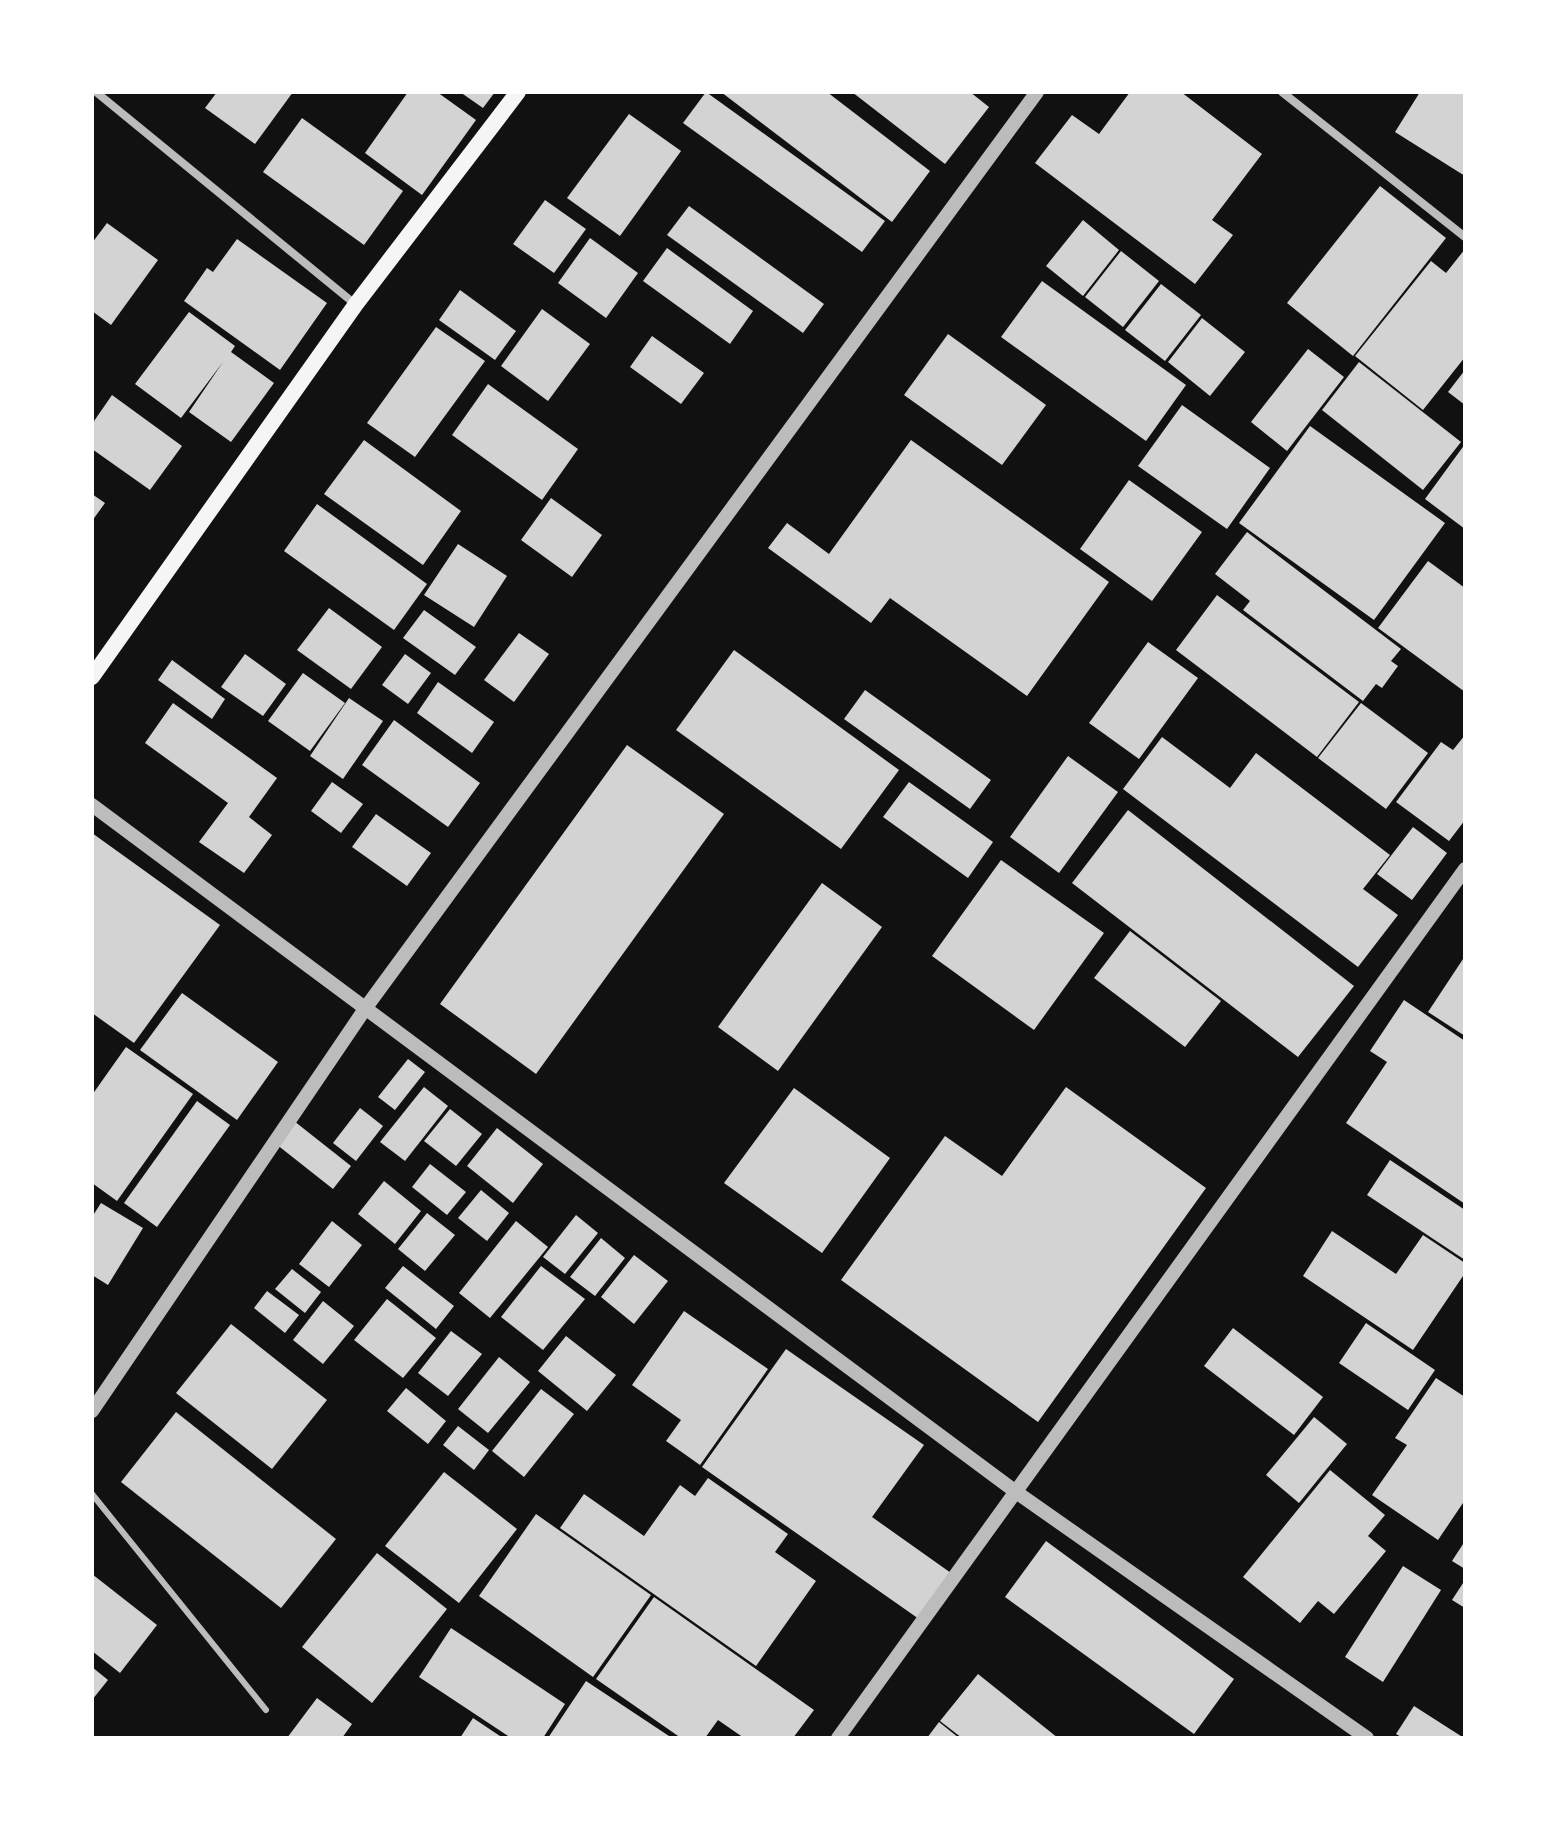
<svg xmlns="http://www.w3.org/2000/svg" width="1557" height="1830" viewBox="0 0 1557 1830" font-family="'Work Sans',sans-serif">
	<style>
		.building { fill: #d3d3d3 }
		.lines { fill: none; stroke-linecap: round; stroke-linejoin: round }
		.service { stroke: #bcbcbc; stroke-width: 6 }
		.minor { stroke: #bcbcbc; stroke-width: 8 }
		.tertiary { stroke: #bcbcbc; stroke-width: 14 }
		.secondary { stroke: #f5f5f5; stroke-width: 16 }
	</style>
	<rect width="100%" height="100%" fill="#111"/>
	<g class="building">
		<polygon points="217,92 293,92 255,144 205,108"/>
		<polygon points="408,92 437,92 476,120 422,195 365,153"/>
		<polygon points="460,92 495,92 483,108"/>
		<polygon points="706,92 885,221 862,252 683,123"/>
		<polygon points="721,92 827,92 930,171 892,222"/>
		<polygon points="852,92 970,92 989,107 945,164"/>
		<polygon points="1130,92 1181,92 1262,154 1212,220 1233,235 1195,284 1035,163 1072,115 1099,134"/>
		<polygon points="1420,92 1465,92 1465,176 1395,132"/>
		<polygon points="629,114 681,151 620,236 567,198"/>
		<polygon points="302,118 403,191 364,245 263,172"/>
		<polygon points="1380,186 1446,238 1353,356 1287,303"/>
		<polygon points="545,200 586,229 554,273 513,244"/>
		<polygon points="689,206 824,304 803,333 667,235"/>
		<polygon points="1083,220 1119,250 1083,296 1046,266"/>
		<polygon points="107,223 158,260 111,325 92,311 92,243"/>
		<polygon points="590,238 638,273 606,318 558,283"/>
		<polygon points="237,239 327,303 280,370 184,301 207,268 213,272"/>
		<polygon points="667,248 753,311 730,344 643,281"/>
		<polygon points="1465,249 1465,357 1423,410 1355,356 1431,261 1446,273"/>
		<polygon points="1121,251 1159,281 1123,327 1085,297"/>
		<polygon points="1042,281 1186,385 1146,441 1001,337"/>
		<polygon points="1161,284 1201,315 1165,361 1125,330"/>
		<polygon points="460,290 516,331 495,360 439,320"/>
		<polygon points="542,309 590,344 548,401 501,366"/>
		<polygon points="189,312 235,346 231,352 274,383 231,442 189,412 223,362 181,418 135,384"/>
		<polygon points="1202,318 1245,352 1210,396 1168,362"/>
		<polygon points="436,327 485,361 415,457 367,423"/>
		<polygon points="948,334 1046,405 1002,465 904,395"/>
		<polygon points="652,336 704,373 681,404 630,367"/>
		<polygon points="1308,349 1344,377 1287,451 1251,422"/>
		<polygon points="1359,362 1461,442 1423,490 1322,410"/>
		<polygon points="1465,370 1465,405 1448,392"/>
		<polygon points="488,384 578,449 542,500 452,435"/>
		<polygon points="112,395 182,446 150,490 92,449 92,424"/>
		<polygon points="1182,405 1270,468 1227,529 1138,466"/>
		<polygon points="1310,426 1445,523 1374,620 1239,523"/>
		<polygon points="364,440 461,511 423,565 324,494"/>
		<polygon points="911,440 1109,582 1027,696 890,598 871,623 768,548 787,523 829,554"/>
		<polygon points="1465,444 1465,529 1425,499"/>
		<polygon points="1129,480 1202,532 1152,601 1080,549"/>
		<polygon points="92,494 105,503 92,521"/>
		<polygon points="551,498 602,535 572,577 521,540"/>
		<polygon points="317,504 427,584 394,630 284,551"/>
		<polygon points="1247,532 1401,649 1391,661 1398,666 1382,688 1376,684 1363,701 1243,610 1250,601 1215,574"/>
		<polygon points="458,544 507,576 474,627 424,595"/>
		<polygon points="1428,561 1465,588 1465,692 1378,628"/>
		<polygon points="1217,595 1359,702 1317,757 1176,650"/>
		<polygon points="329,608 382,647 351,689 297,650"/>
		<polygon points="424,610 476,647 455,675 403,638"/>
		<polygon points="519,633 549,654 514,702 484,680"/>
		<polygon points="1148,642 1198,678 1139,759 1089,723"/>
		<polygon points="734,650 899,770 841,849 676,730"/>
		<polygon points="245,654 286,684 263,716 221,687"/>
		<polygon points="405,654 431,673 408,704 382,685"/>
		<polygon points="172,660 225,699 212,719 158,680"/>
		<polygon points="303,673 345,703 310,751 268,721"/>
		<polygon points="438,682 494,722 472,753 417,713"/>
		<polygon points="865,690 991,780 970,809 844,719"/>
		<polygon points="349,698 383,721 343,779 310,756"/>
		<polygon points="173,703 277,778 249,817 272,835 244,873 199,842 228,803 145,743"/>
		<polygon points="1361,703 1428,753 1386,809 1318,758"/>
		<polygon points="394,720 480,783 448,827 362,765"/>
		<polygon points="1465,735 1465,820 1449,841 1396,802 1441,742 1453,750"/>
		<polygon points="1162,737 1230,788 1256,753 1390,855 1363,889 1398,915 1358,967 1123,789"/>
		<polygon points="627,745 724,814 536,1074 440,1004"/>
		<polygon points="1068,756 1118,792 1059,873 1010,837"/>
		<polygon points="332,782 363,804 341,833 311,811"/>
		<polygon points="909,782 993,842 968,878 883,817"/>
		<polygon points="1128,810 1354,986 1298,1057 1072,883"/>
		<polygon points="376,814 431,853 407,886 352,847"/>
		<polygon points="1413,827 1447,853 1412,900 1377,874"/>
		<polygon points="92,833 220,925 134,1043 92,1013"/>
		<polygon points="1001,860 1104,933 1034,1030 932,956"/>
		<polygon points="822,883 882,927 778,1071 718,1027"/>
		<polygon points="1130,931 1221,1001 1185,1047 1094,978"/>
		<polygon points="1465,956 1465,1036 1428,1012"/>
		<polygon points="182,993 278,1062 237,1120 140,1050"/>
		<polygon points="1404,1000 1465,1041 1465,1204 1346,1123 1387,1062 1370,1051"/>
		<polygon points="126,1047 193,1094 117,1201 92,1183 92,1095"/>
		<polygon points="408,1059 425,1072 395,1110 378,1097"/>
		<polygon points="424,1087 448,1106 405,1161 380,1142"/>
		<polygon points="1066,1087 1206,1188 1038,1422 841,1280 945,1136 1002,1176"/>
		<polygon points="794,1088 890,1158 822,1253 724,1183"/>
		<polygon points="197,1101 230,1125 157,1227 124,1203"/>
		<polygon points="360,1108 383,1126 356,1161 333,1143"/>
		<polygon points="450,1109 482,1134 456,1166 424,1141"/>
		<polygon points="294,1121 351,1166 333,1189 276,1144"/>
		<polygon points="497,1128 543,1164 513,1203 467,1166"/>
		<polygon points="1390,1160 1465,1210 1465,1260 1367,1195"/>
		<polygon points="430,1164 466,1192 447,1215 412,1187"/>
		<polygon points="384,1181 421,1211 395,1244 358,1214"/>
		<polygon points="481,1190 509,1213 487,1241 458,1218"/>
		<polygon points="101,1203 143,1228 108,1285 92,1275 92,1217"/>
		<polygon points="427,1213 455,1235 425,1271 398,1249"/>
		<polygon points="576,1215 598,1233 565,1274 543,1257"/>
		<polygon points="332,1221 362,1245 329,1287 299,1264"/>
		<polygon points="516,1221 548,1247 490,1318 459,1293"/>
		<polygon points="1332,1231 1396,1274 1423,1235 1465,1263 1465,1273 1413,1350 1303,1276"/>
		<polygon points="601,1238 625,1258 595,1296 570,1277"/>
		<polygon points="634,1255 668,1281 634,1324 601,1297"/>
		<polygon points="403,1266 454,1306 436,1329 385,1288"/>
		<polygon points="541,1266 585,1299 543,1350 501,1317"/>
		<polygon points="292,1269 321,1292 305,1313 275,1289"/>
		<polygon points="267,1291 299,1315 285,1333 254,1308"/>
		<polygon points="387,1299 436,1338 403,1378 354,1340"/>
		<polygon points="323,1301 354,1326 323,1364 293,1340"/>
		<polygon points="684,1311 768,1369 700,1465 666,1441 681,1420 632,1385"/>
		<polygon points="1366,1323 1435,1370 1408,1410 1339,1363"/>
		<polygon points="231,1324 327,1400 272,1469 176,1393"/>
		<polygon points="1233,1328 1323,1397 1294,1435 1204,1366"/>
		<polygon points="451,1331 482,1354 448,1396 418,1373"/>
		<polygon points="566,1336 616,1375 587,1411 538,1371"/>
		<polygon points="786,1349 924,1445 872,1517 951,1573 919,1619 702,1467"/>
		<polygon points="499,1357 530,1382 488,1433 458,1409"/>
		<polygon points="1436,1378 1465,1397 1465,1500 1438,1540 1372,1495 1407,1445 1395,1438"/>
		<polygon points="406,1388 446,1421 428,1444 387,1411"/>
		<polygon points="541,1389 574,1414 524,1477 492,1451"/>
		<polygon points="176,1412 336,1539 281,1608 121,1482"/>
		<polygon points="1314,1417 1347,1444 1299,1503 1266,1475"/>
		<polygon points="458,1426 489,1450 474,1470 443,1445"/>
		<polygon points="1330,1470 1385,1515 1368,1536 1386,1551 1334,1614 1318,1601 1300,1623 1243,1577"/>
		<polygon points="444,1472 517,1529 459,1603 385,1546"/>
		<polygon points="708,1478 788,1534 775,1552 816,1581 756,1666 560,1528 584,1494 644,1536 680,1485 695,1496"/>
		<polygon points="536,1514 651,1595 593,1677 479,1596"/>
		<polygon points="1046,1541 1234,1679 1194,1734 1005,1597"/>
		<polygon points="1465,1541 1465,1569 1452,1561"/>
		<polygon points="377,1553 447,1609 372,1703 302,1647"/>
		<polygon points="1403,1566 1441,1590 1383,1682 1345,1657"/>
		<polygon points="92,1574 157,1625 120,1673 92,1651"/>
		<polygon points="1465,1580 1465,1608 1452,1600"/>
		<polygon points="654,1597 814,1710 793,1738 744,1738 718,1720 705,1738 681,1738 596,1679"/>
		<polygon points="451,1628 565,1704 543,1738 511,1738 419,1677"/>
		<polygon points="92,1667 108,1680 92,1700"/>
		<polygon points="978,1674 1058,1738 962,1738 940,1721"/>
		<polygon points="586,1681 672,1738 548,1738"/>
		<polygon points="317,1698 352,1724 342,1738 287,1738"/>
		<polygon points="1414,1706 1464,1738 1403,1738 1396,1734"/>
		<polygon points="473,1718 503,1738 460,1738"/>
		<polygon points="939,1722 959,1738 927,1738"/>
	</g>
	<g class="lines">
		<polyline class="service" points="92,1494 266,1710"/>
		<g class="minor">
			<polyline points="96,92 355,304"/>
			<polyline points="1282,92 1465,237"/>
		</g>
		<g class="tertiary">
			<polyline points="92,805 1016,1492 1367,1738"/>
			<polyline points="92,1411 367,1006 1037,92"/>
			<polyline points="838,1738 1465,869"/>
		</g>
		<polyline class="secondary" points="92,677 356,304 518,92"/>
	</g>
	<rect width="1557" height="1830" fill="none" stroke="#ffffff" stroke-width="188"/>
</svg>
